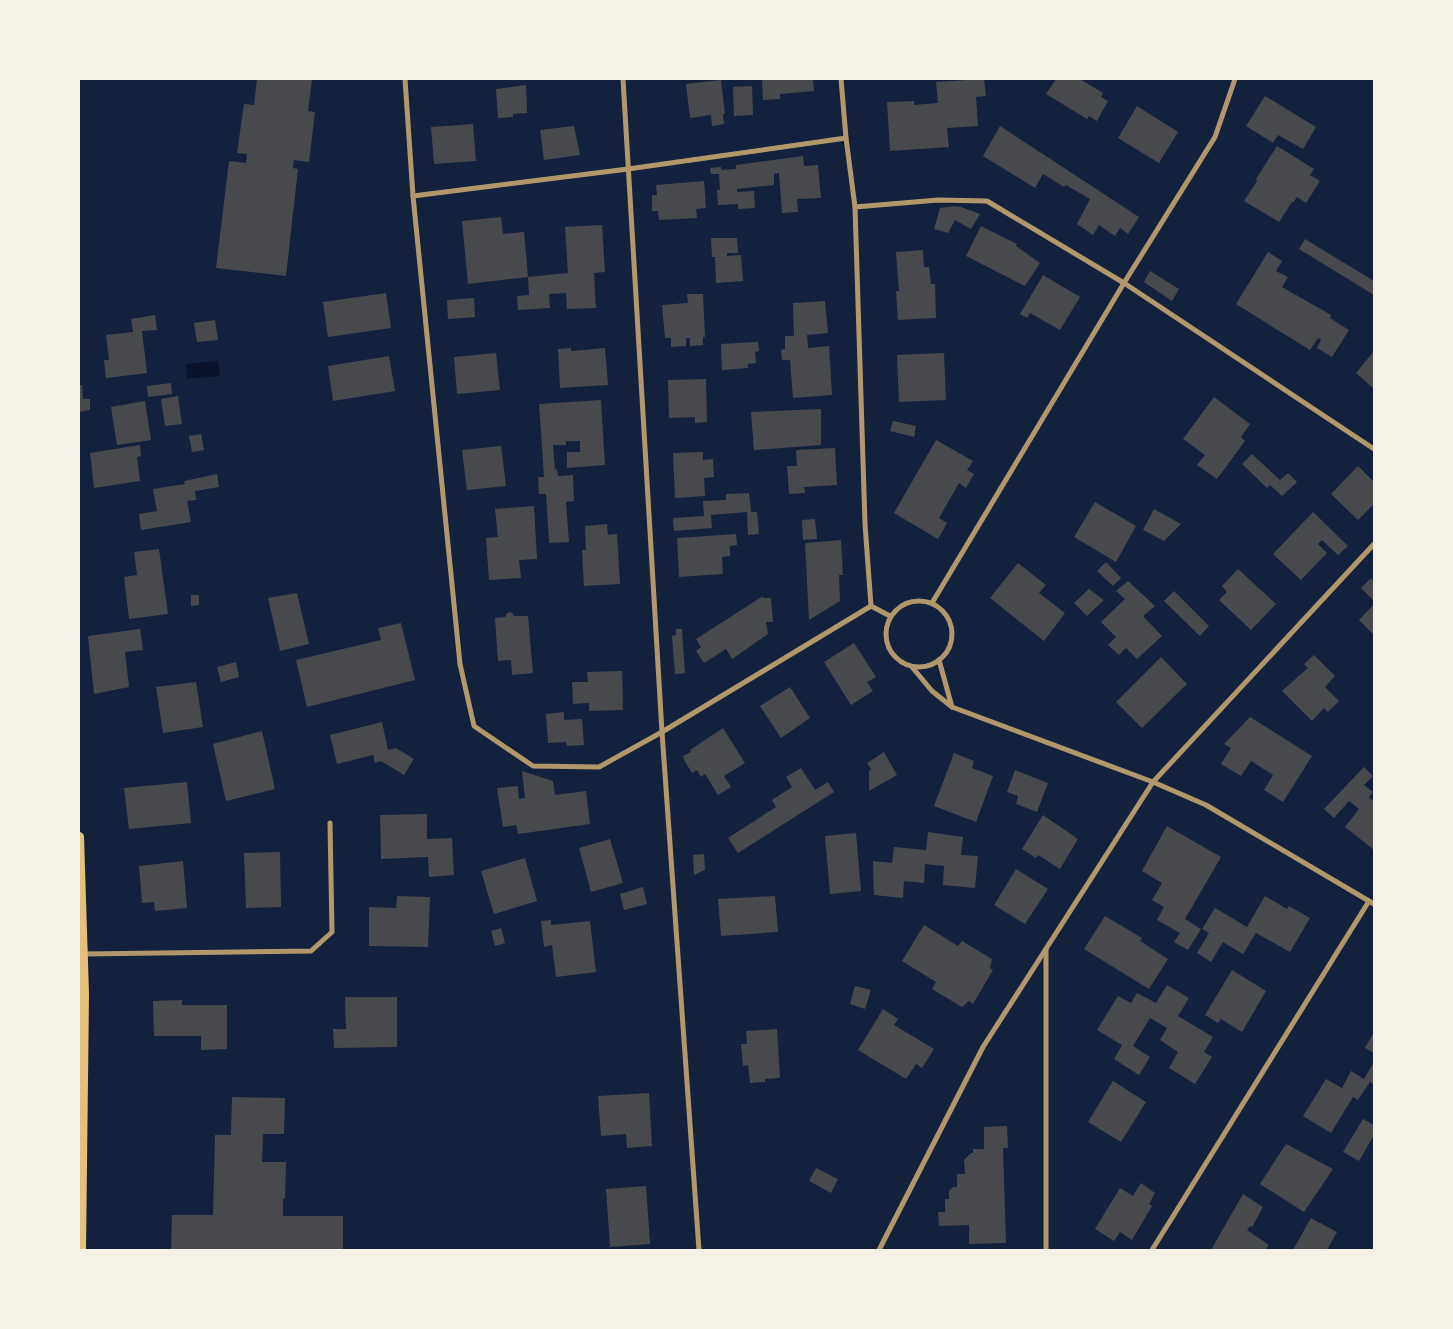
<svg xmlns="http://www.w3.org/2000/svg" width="1453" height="1329" viewBox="0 0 1453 1329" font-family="'Roboto Serif',serif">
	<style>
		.water { fill: #0b132b }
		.building { fill: #48494c }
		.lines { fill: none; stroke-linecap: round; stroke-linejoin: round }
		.minor { stroke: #b1986c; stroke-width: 5 }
		.secondary { stroke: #e5c07b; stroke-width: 10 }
	</style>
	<rect width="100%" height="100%" fill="#14213d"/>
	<polygon class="water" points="218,361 220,376 187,379 186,364"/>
	<g class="building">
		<polygon points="257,79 312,79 308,111 315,112 309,162 294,160 293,168 298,169 286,276 216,268 229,161 246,163 247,154 237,153 244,104 254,105"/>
		<polygon points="762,79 813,79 814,91 780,94 780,99 763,100"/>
		<polygon points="984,79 986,96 976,97 978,126 947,128 949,147 890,151 887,102 914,101 914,105 938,103 936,82"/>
		<polygon points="1056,79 1080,79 1103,93 1101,97 1108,101 1097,121 1089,116 1087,119 1046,94"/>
		<polygon points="721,80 725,114 723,114 724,124 712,126 711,115 690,118 686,84"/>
		<polygon points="526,85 527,113 513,114 513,117 498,118 496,89"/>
		<polygon points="752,86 753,115 734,116 733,87"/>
		<polygon points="1265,96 1316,127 1303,149 1278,135 1273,143 1246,126"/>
		<polygon points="1137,106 1178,132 1159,163 1118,138"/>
		<polygon points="473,124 476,161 434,164 431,127"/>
		<polygon points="574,126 580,155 544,160 540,130"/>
		<polygon points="1000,126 1139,217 1128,234 1120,228 1115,236 1099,225 1093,235 1077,224 1090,199 1066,185 1064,187 1043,174 1035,188 983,156"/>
		<polygon points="1277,146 1314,169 1310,175 1320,181 1306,203 1297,197 1293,203 1292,202 1279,222 1244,201 1257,181 1256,179"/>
		<polygon points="803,156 804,166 818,165 821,198 797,199 798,212 782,213 779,173 774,174 774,185 737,189 737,192 754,191 755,208 738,209 738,204 718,205 717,190 720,190 719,174 711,174 710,168 721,167 721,170 736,169 736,165"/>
		<polygon points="704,181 706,208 696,209 697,218 659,220 658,211 652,211 652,195 657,195 656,185"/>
		<polygon points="954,206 961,207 980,214 971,229 955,220 948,233 934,229 940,208"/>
		<polygon points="501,217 503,234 524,232 528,277 468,284 462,221"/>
		<polygon points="602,225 605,272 594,273 596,308 567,309 566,293 549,294 550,308 518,310 517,296 529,295 528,277 568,273 565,227"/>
		<polygon points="981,226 1017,244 1016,246 1040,263 1025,286 966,256"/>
		<polygon points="711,238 737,238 738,253 727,253 727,256 741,255 743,281 716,283 715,257 712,257"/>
		<polygon points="1305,239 1374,281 1374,295 1299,249"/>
		<polygon points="923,250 924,267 929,267 931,284 935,284 936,318 898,320 896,291 899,291 896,252"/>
		<polygon points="1268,252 1282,261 1276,271 1288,277 1282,287 1331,315 1330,318 1349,330 1332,357 1317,348 1321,340 1318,338 1310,350 1236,304"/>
		<polygon points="1150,271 1179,289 1172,301 1144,282"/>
		<polygon points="1043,275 1080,297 1060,330 1030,313 1027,318 1020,314"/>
		<polygon points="386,293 391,328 328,337 323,302"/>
		<polygon points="687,294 703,294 705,337 703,337 703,345 690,346 690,338 686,338 686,346 671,347 671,338 665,338 662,305 688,303"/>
		<polygon points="474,298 475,317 448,319 447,300"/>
		<polygon points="825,301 828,333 807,335 808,348 829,346 832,395 793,398 790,360 782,360 781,350 785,349 785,336 794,336 793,303"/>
		<polygon points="155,315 157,330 142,331 147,373 106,378 104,360 109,360 106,335 133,332 131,319"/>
		<polygon points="215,320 218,340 197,342 194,323"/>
		<polygon points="758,342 759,351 755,352 756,363 748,364 748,368 722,370 721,344"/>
		<polygon points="571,348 571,351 605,348 608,385 560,388 558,349"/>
		<polygon points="1374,351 1374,389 1356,373"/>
		<polygon points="496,353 500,390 457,394 454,357"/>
		<polygon points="944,353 946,400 899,402 897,355"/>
		<polygon points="389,356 395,391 333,401 328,366"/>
		<polygon points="706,379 707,422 695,423 695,417 669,418 668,380"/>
		<polygon points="171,383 172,394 148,397 147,386"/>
		<polygon points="79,385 82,385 83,399 90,399 90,410 79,412"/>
		<polygon points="178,396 182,424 165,426 161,399"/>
		<polygon points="1214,397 1250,424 1241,437 1245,441 1217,479 1197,465 1205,455 1183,439"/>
		<polygon points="601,400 605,465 567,468 567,452 580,452 580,441 566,441 566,445 553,445 555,470 557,469 558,476 573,475 574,501 566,502 569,542 549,543 546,494 539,494 538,477 544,477 539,404"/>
		<polygon points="145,401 151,440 117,445 111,407"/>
		<polygon points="821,409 821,445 754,450 751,412"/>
		<polygon points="893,421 916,426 914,437 890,431"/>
		<polygon points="201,434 204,450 192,452 189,436"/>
		<polygon points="936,440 973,461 967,470 974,474 966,488 959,483 939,518 947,523 938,539 894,513"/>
		<polygon points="140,445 141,456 137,457 140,481 94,488 90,453"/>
		<polygon points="501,446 506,486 467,490 462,450"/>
		<polygon points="835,448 837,485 804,487 805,493 789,494 787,466 797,466 796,450"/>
		<polygon points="703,452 703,460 713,459 714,477 704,478 705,496 675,498 673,453"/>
		<polygon points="1252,454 1280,480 1288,473 1297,482 1282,496 1270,485 1267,488 1242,464"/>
		<polygon points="1358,466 1374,482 1374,504 1358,520 1331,494"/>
		<polygon points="217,474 219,487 195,491 196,500 187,501 191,522 141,530 139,514 157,511 153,489 185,484 184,481"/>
		<polygon points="749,493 751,512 757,512 759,534 748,535 747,512 711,515 712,528 674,531 673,518 704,516 703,501 726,500 726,494"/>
		<polygon points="1095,502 1136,526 1116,562 1074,537"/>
		<polygon points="534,506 537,559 519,560 521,578 489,580 486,538 498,537 495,509"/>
		<polygon points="1154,509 1181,524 1164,541 1143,530"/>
		<polygon points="1313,512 1348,546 1338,555 1322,540 1318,544 1327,553 1301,580 1273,554"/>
		<polygon points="815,519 817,539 803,540 802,520"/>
		<polygon points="607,524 608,535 617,534 620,584 584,586 582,550 586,550 585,526"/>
		<polygon points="736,534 737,545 730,546 730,556 722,557 723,574 679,577 677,538"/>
		<polygon points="841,540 843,575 839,575 840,601 809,620 805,543"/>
		<polygon points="159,549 168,614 129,619 124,577 137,575 134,552"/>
		<polygon points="1106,562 1121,578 1113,586 1097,571"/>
		<polygon points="1018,563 1046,585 1039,593 1065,613 1044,641 990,598"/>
		<polygon points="1238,569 1276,604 1251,630 1219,600 1227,592 1222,586"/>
		<polygon points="1371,578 1374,582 1374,601 1361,588"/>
		<polygon points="1128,581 1155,606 1143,616 1162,636 1137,659 1126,648 1119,655 1108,645 1116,637 1101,622 1125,599 1116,591"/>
		<polygon points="1089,589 1104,600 1087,616 1074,603"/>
		<polygon points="1174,591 1209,626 1200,636 1164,601"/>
		<polygon points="297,593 309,644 280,651 268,598"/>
		<polygon points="191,595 199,595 199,605 191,606"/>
		<polygon points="763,596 763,598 771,598 773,622 766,622 768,634 732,659 726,649 704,663 696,651 701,647 696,639"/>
		<polygon points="1374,604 1374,635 1359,620"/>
		<polygon points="510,612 512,613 514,616 528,616 533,673 512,675 511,660 498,661 495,618 505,617 507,613"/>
		<polygon points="401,623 415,680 307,707 296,660 381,640 378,628"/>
		<polygon points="140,629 143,650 125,652 129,687 94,694 88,636"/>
		<polygon points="676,629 682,629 685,673 675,674 672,636 676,635"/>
		<polygon points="854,643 876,677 867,682 873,691 851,705 824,662"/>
		<polygon points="1314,655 1335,676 1325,687 1339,701 1328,712 1324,708 1312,721 1282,691 1308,668 1304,664"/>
		<polygon points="1161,657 1187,684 1142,728 1116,702"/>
		<polygon points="236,662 239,677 221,682 217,667"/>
		<polygon points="622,671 623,710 589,711 589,703 573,704 572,682 588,682 587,672"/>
		<polygon points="196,682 203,727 163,733 156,687"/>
		<polygon points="790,687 810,718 781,738 760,706"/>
		<polygon points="564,712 564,720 582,719 584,745 567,746 566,742 548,743 546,714"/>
		<polygon points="1250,717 1312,756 1283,802 1264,790 1273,775 1251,761 1241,776 1221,764 1231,748 1224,744"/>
		<polygon points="382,722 388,750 396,748 414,759 404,775 381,761 375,763 373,755 337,764 330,735"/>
		<polygon points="723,728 745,763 724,776 731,787 718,795 705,774 701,777 697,770 692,773 684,760 683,756 691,752 690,750"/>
		<polygon points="262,731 275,789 226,801 213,744"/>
		<polygon points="884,752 897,775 869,791 869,771 871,769 867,763"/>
		<polygon points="954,753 974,761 972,768 993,776 976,822 934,806"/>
		<polygon points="1364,767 1373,776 1364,785 1373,792 1369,797 1374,802 1374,850 1345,827 1359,809 1349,801 1334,818 1324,809"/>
		<polygon points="801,768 815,790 828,782 834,792 738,853 728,838 776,807 772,800 792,787 786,777"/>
		<polygon points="1015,770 1048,783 1037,812 1016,804 1018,796 1007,792"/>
		<polygon points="522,771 553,781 555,795 586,791 590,824 518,834 516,825 503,827 497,788 518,786 519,799 525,798"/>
		<polygon points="187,782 191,823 129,829 124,788"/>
		<polygon points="427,814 427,839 452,838 454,875 429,877 428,857 381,859 380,815"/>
		<polygon points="1043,815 1078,839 1060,869 1038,855 1036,858 1022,849"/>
		<polygon points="1167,826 1221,857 1185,919 1201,929 1188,950 1174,942 1180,933 1157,920 1164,907 1152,900 1162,883 1142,871"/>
		<polygon points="928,832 963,837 961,855 978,856 975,888 943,885 944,866 925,864 924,883 904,881 903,898 874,895 873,861 892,863 894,847 926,850"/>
		<polygon points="856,833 861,891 830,894 825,836"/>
		<polygon points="610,839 623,883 591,892 579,848"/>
		<polygon points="280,852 281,907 246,908 244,853"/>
		<polygon points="704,854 705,870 694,875 693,855"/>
		<polygon points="525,858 537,901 494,914 481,871"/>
		<polygon points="183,861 187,908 155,911 154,902 142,903 139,866"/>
		<polygon points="1016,869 1048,889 1025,924 994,905"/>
		<polygon points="643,887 647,904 624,910 620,894"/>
		<polygon points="397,896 430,897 428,947 369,946 369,907 396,908"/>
		<polygon points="775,896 778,932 721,936 718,899"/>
		<polygon points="1265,896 1287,909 1289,906 1310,918 1290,952 1256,933 1243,954 1223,942 1211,962 1197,953 1209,933 1202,929 1215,908 1247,927"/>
		<polygon points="1105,916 1142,938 1140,941 1168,959 1149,989 1084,949"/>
		<polygon points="551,920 551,925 590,921 596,972 556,977 552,945 544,947 541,921"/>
		<polygon points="924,925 958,946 962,941 992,959 990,968 993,970 973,1004 969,1001 962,1007 932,989 936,982 902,961"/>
		<polygon points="501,928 505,943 495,946 491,931"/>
		<polygon points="1232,970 1266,991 1242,1032 1221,1019 1218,1023 1205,1015"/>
		<polygon points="1167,985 1189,998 1178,1016 1213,1037 1204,1052 1212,1057 1195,1084 1169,1068 1178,1052 1160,1040 1167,1028 1150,1018 1133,1046 1150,1057 1139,1075 1114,1059 1122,1045 1097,1030 1118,996 1131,1003 1137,993 1156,1003"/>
		<polygon points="855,986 871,990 865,1009 850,1004"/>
		<polygon points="345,997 397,997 397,1047 334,1048 333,1029 346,1029"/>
		<polygon points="182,1000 182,1005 227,1005 227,1049 201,1050 201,1036 154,1036 153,1001"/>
		<polygon points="883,1009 898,1019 894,1025 934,1049 922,1068 916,1064 906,1079 858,1050"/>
		<polygon points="777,1029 780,1078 765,1079 765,1082 750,1083 748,1065 743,1066 741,1044 747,1044 746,1031"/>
		<polygon points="1374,1032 1374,1053 1365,1048"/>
		<polygon points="1374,1062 1374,1085 1370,1082 1358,1100 1353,1097 1331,1133 1303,1116 1326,1079 1342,1088 1351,1071 1364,1079"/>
		<polygon points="1113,1081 1146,1102 1121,1142 1088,1122"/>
		<polygon points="649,1093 652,1146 627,1148 626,1134 601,1136 598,1096"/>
		<polygon points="232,1097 285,1098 284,1134 263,1134 262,1162 286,1162 285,1199 283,1198 283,1216 343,1216 343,1250 171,1250 172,1215 213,1215 215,1135 231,1135"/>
		<polygon points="1363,1119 1374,1125 1374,1135 1359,1161 1343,1152"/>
		<polygon points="1007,1126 1008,1148 1003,1148 1006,1243 969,1244 969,1225 939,1226 938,1212 945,1212 945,1199 949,1199 949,1191 953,1187 957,1187 957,1174 965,1174 964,1160 971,1153 973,1153 973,1149 984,1149 984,1127"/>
		<polygon points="1286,1144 1333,1169 1304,1212 1260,1184"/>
		<polygon points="816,1168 838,1179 831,1193 809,1181"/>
		<polygon points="1141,1183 1155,1193 1149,1204 1152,1206 1132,1240 1120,1232 1114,1241 1095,1229 1120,1188 1133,1196"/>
		<polygon points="646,1186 650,1244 610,1247 606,1189"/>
		<polygon points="1243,1194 1263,1207 1252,1227 1250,1226 1247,1230 1269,1245 1265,1250 1211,1250"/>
		<polygon points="1311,1218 1337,1232 1327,1250 1293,1250"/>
	</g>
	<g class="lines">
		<g class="minor">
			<polyline points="405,79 413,196 460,664 474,726 533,766 599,767 662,732 871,606"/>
			<polyline points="623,79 662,732 699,1250"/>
			<polyline points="841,79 846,138 855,207 865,524 871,606 890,616"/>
			<polyline points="413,196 628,169 846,138"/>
			<polyline points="855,207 938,200 987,201 1124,283 1374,449"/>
			<circle cx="919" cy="634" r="33"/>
			<polyline points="932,603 1124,283 1215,137 1235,79"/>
			<polyline points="912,667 932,691 952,707 939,660"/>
			<polyline points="952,707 1153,782 1206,805 1374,904"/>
			<polyline points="1046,949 1046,1250"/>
			<polyline points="83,954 311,951 332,932 330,823"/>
			<polyline points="879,1250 983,1047 1153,782 1374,544"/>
			<polyline points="1152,1250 1369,901"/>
		</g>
		<polyline class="secondary" points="79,837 84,994 81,1250"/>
	</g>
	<rect width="1453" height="1329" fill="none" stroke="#f6f1e7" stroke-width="160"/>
</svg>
